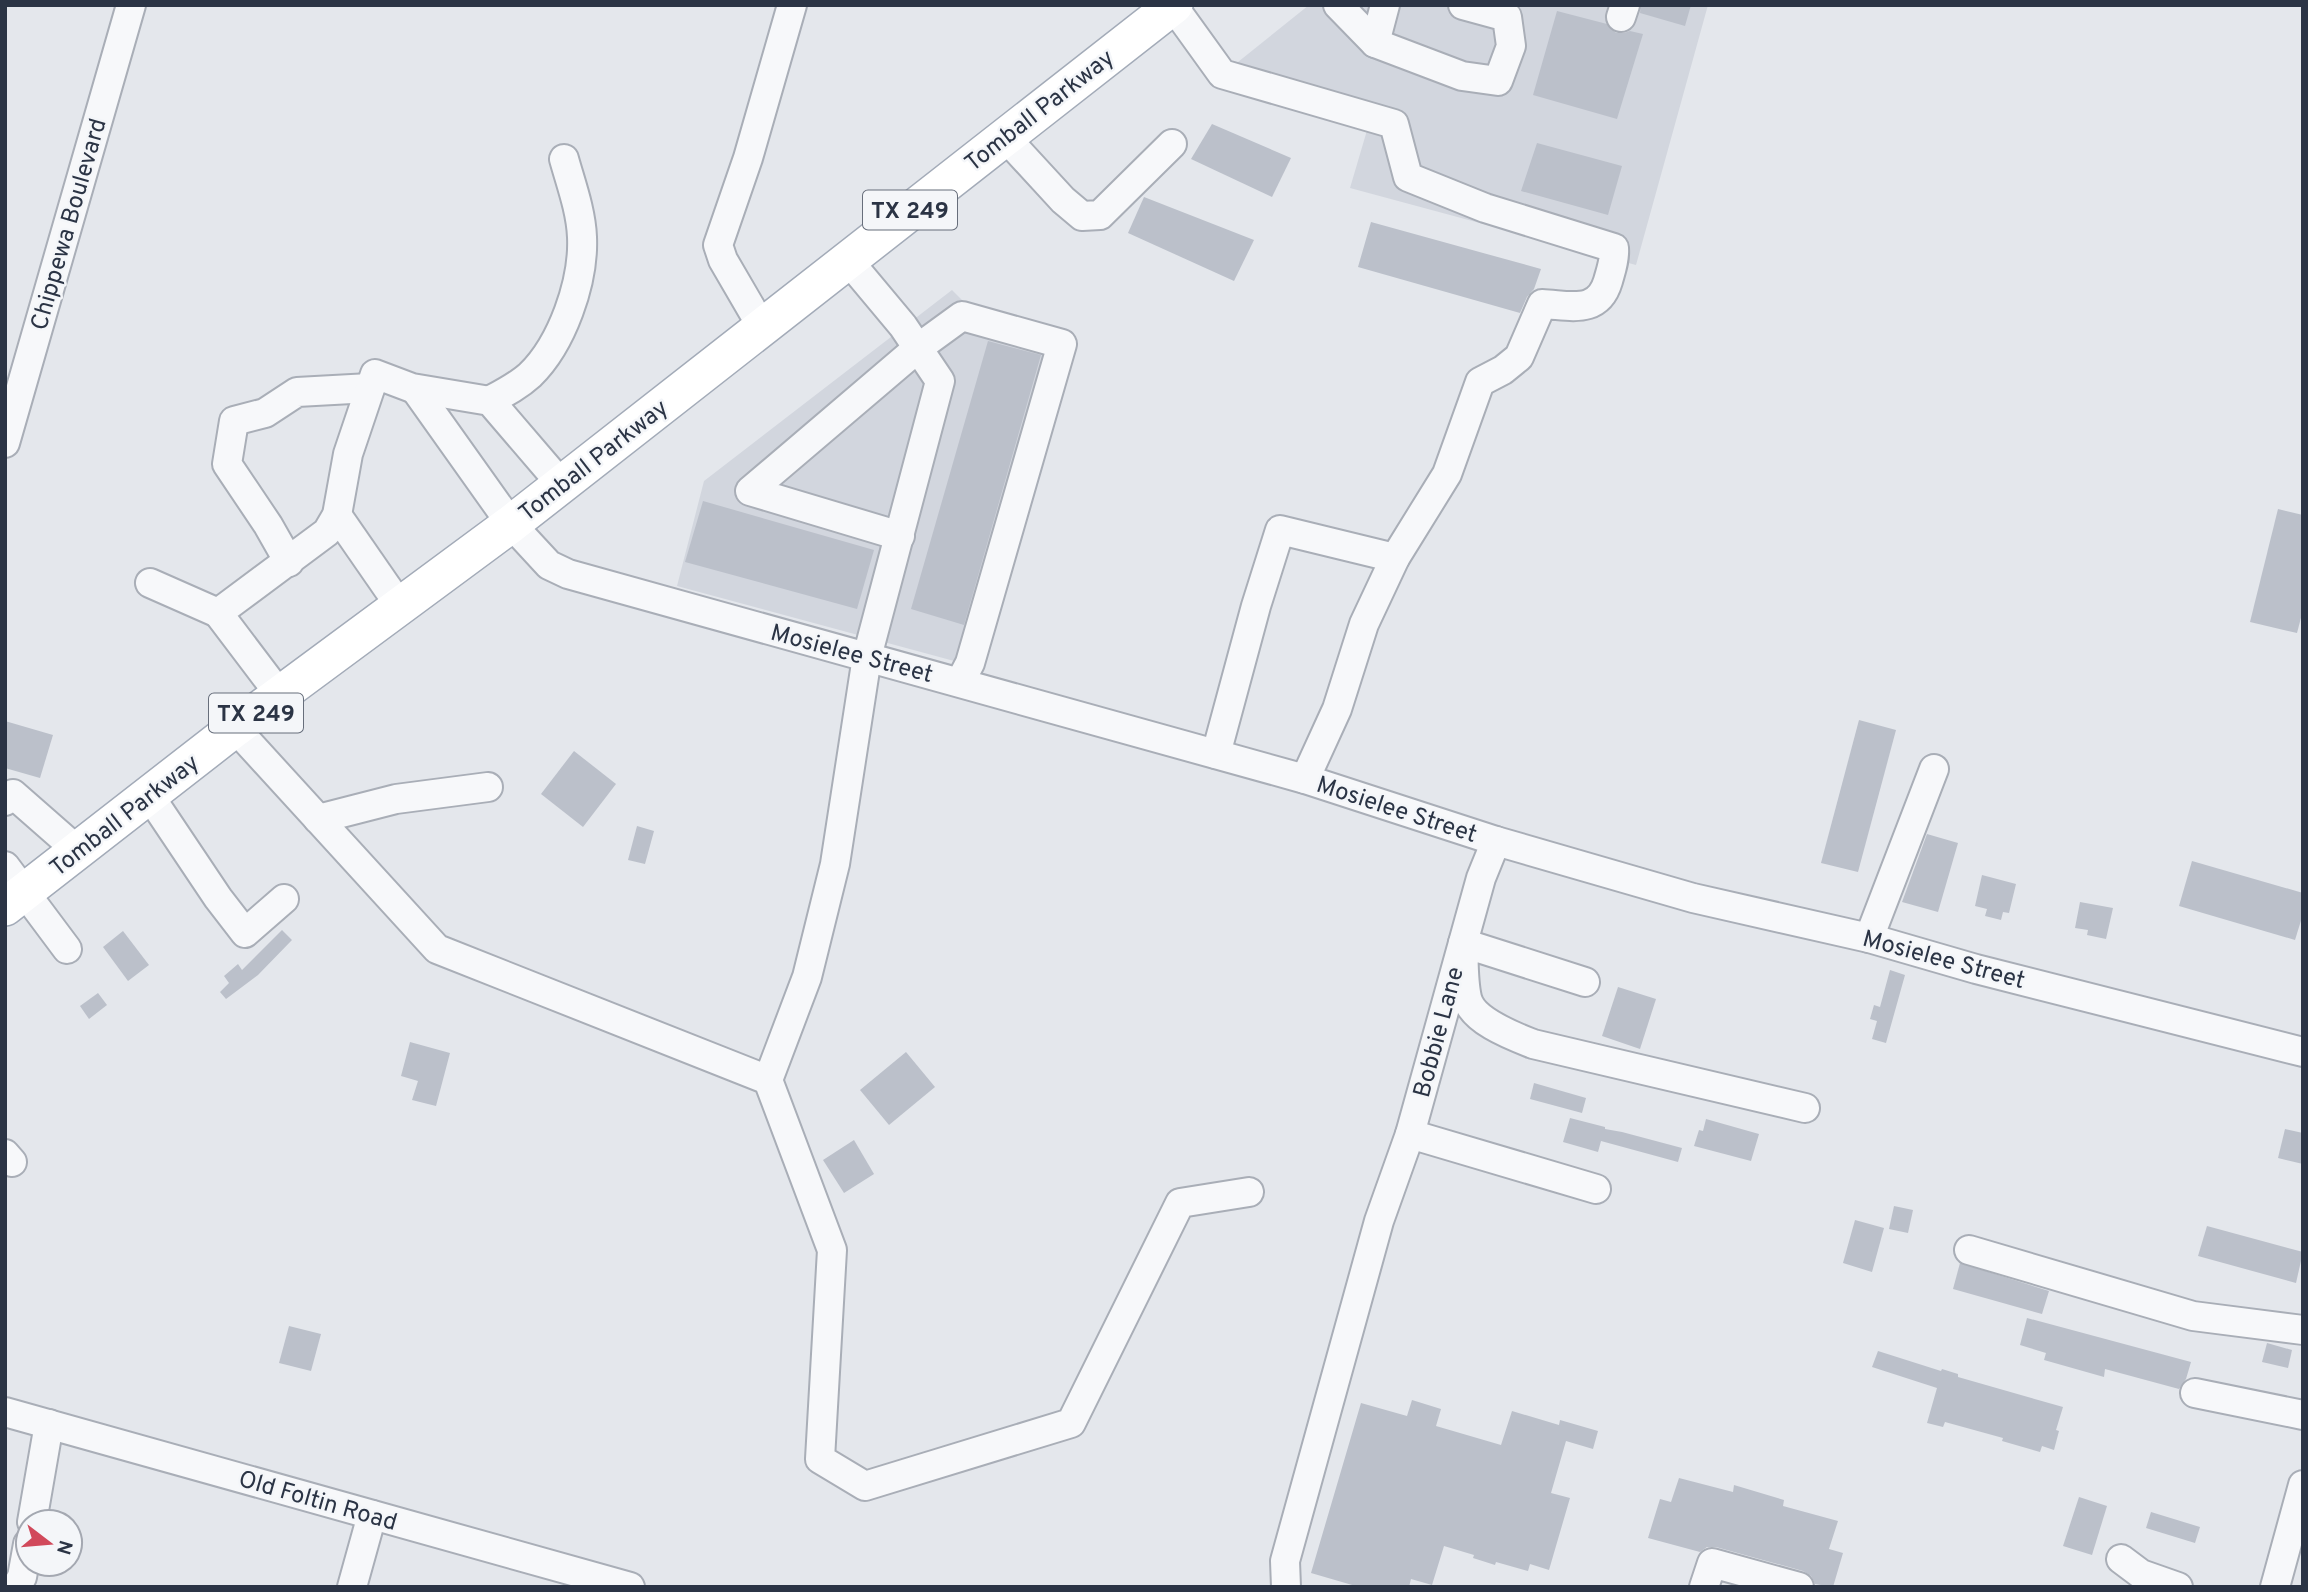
<svg xmlns="http://www.w3.org/2000/svg" width="2308" height="1592" viewBox="0 0 2308 1592" font-family="Overpass,sans-serif">
	<style>
		.built { fill: #d2d6de }
		.building { fill: #bbc0ca }
		.lines { fill: none; stroke-linecap: round; stroke-linejoin: round }
		.minor-casing { stroke: #a9aeb7; stroke-width: 32 }
		.major-casing { stroke: #a3abb8; stroke-width: 40 }
		.minor { stroke: #f7f8fa; stroke-width: 28 }
		.major { stroke: #fff; stroke-width: 37 }
		.labels { text-anchor: middle; stroke-width: 5; stroke-linejoin: round; paint-order: stroke }
		.shield { fill: #f4f6f9; stroke: #676e7b; stroke-width: 2 }
		.shield-label { font-size: 23px; font-weight: bold; fill: #2b3445 }
		.street-label { font-size: 24px; fill: #2b3445; stroke: #f4f6f9 }
	</style>
	<rect width="100%" height="100%" fill="#e4e7ec"/>
	<g class="built">
		<polygon points="1309,5 1708,5 1636,265 1350,188 1373,110 1233,66"/>
		<polygon points="952,290 967,305 1074,334 980,668 677,586 704,481"/>
	</g>
	<g class="building">
		<polygon points="1641,5 1691,5 1685,26 1640,13"/>
		<polygon points="1557,11 1607,24 1616,33 1624,33 1630,31 1643,34 1617,119 1533,95"/>
		<polygon points="1212,124 1291,158 1272,197 1191,159"/>
		<polygon points="1537,143 1622,166 1608,215 1521,191"/>
		<polygon points="1144,197 1254,240 1234,281 1128,233"/>
		<polygon points="1371,222 1541,269 1534,289 1527,297 1520,313 1358,267"/>
		<polygon points="988,341 1041,355 964,625 911,609"/>
		<polygon points="703,501 874,550 857,609 685,562"/>
		<polygon points="2278,509 2303,515 2303,610 2297,633 2250,622"/>
		<polygon points="1859,720 1896,730 1858,872 1821,863"/>
		<polygon points="5,721 53,735 40,778 5,768"/>
		<polygon points="574,751 616,784 583,827 541,794"/>
		<polygon points="637,826 654,831 645,864 628,860"/>
		<polygon points="1927,834 1958,843 1938,912 1902,902"/>
		<polygon points="2192,861 2303,893 2303,914 2295,940 2179,906"/>
		<polygon points="1982,875 2016,884 2009,913 2003,912 2001,920 1985,916 1987,909 1975,906"/>
		<polygon points="2080,902 2113,908 2106,939 2087,935 2088,930 2075,928"/>
		<polygon points="282,930 292,940 258,975 226,999 220,992 229,983 224,976 238,964 242,970"/>
		<polygon points="123,931 149,965 128,981 103,947"/>
		<polygon points="1890,970 1905,975 1886,1043 1872,1039 1877,1021 1870,1019 1874,1005 1880,1007"/>
		<polygon points="1618,987 1656,999 1640,1049 1602,1036"/>
		<polygon points="98,993 107,1005 89,1019 80,1006"/>
		<polygon points="410,1042 450,1053 436,1106 412,1100 418,1081 401,1076"/>
		<polygon points="906,1052 935,1087 889,1125 860,1090"/>
		<polygon points="1534,1083 1586,1098 1582,1113 1530,1099"/>
		<polygon points="1570,1118 1605,1127 1605,1129 1622,1132 1682,1148 1678,1162 1601,1141 1598,1152 1563,1142"/>
		<polygon points="1706,1119 1759,1134 1751,1161 1694,1146 1699,1130 1703,1131"/>
		<polygon points="2285,1129 2303,1133 2303,1164 2278,1158"/>
		<polygon points="854,1140 874,1174 844,1193 823,1160"/>
		<polygon points="1894,1206 1913,1210 1908,1233 1889,1229"/>
		<polygon points="1855,1220 1884,1228 1872,1272 1843,1263"/>
		<polygon points="2207,1226 2303,1252 2296,1283 2198,1256"/>
		<polygon points="1960,1263 2049,1291 2042,1314 1953,1289"/>
		<polygon points="2027,1318 2191,1362 2186,1379 2179,1389 2105,1369 2104,1377 2044,1360 2046,1353 2020,1345"/>
		<polygon points="289,1326 321,1334 311,1371 279,1363"/>
		<polygon points="2267,1343 2292,1350 2288,1368 2262,1362"/>
		<polygon points="1878,1351 1941,1371 1942,1369 1958,1374 1958,1377 2063,1407 2056,1430 2059,1431 2054,1450 2042,1446 2040,1452 2002,1441 2003,1438 1945,1422 1943,1427 1927,1423 1937,1388 1872,1367"/>
		<polygon points="1412,1400 1441,1409 1436,1426 1501,1445 1512,1411 1559,1425 1560,1420 1598,1431 1593,1449 1566,1441 1551,1493 1570,1498 1549,1570 1530,1564 1528,1571 1496,1562 1495,1565 1473,1558 1474,1555 1444,1546 1432,1585 1411,1579 1409,1587 1359,1587 1311,1573 1361,1403 1407,1416"/>
		<polygon points="1679,1478 1733,1492 1734,1485 1784,1500 1783,1506 1838,1521 1829,1549 1843,1553 1833,1587 1815,1584 1811,1576 1803,1571 1716,1547 1707,1547 1700,1552 1648,1538 1660,1499 1671,1502"/>
		<polygon points="2079,1497 2107,1506 2092,1555 2063,1546"/>
		<polygon points="2151,1512 2200,1527 2195,1543 2146,1528"/>
	</g>
	<g class="lines">
		<g class="minor-casing">
			<g id="minor">
				<polyline points="1338,5 1375,43 1462,76 1498,81 1511,46 1507,17 1463,5"/>
				<path d="M1173 6 1222 74 1394 124 1408 177 1485 208 1614 248C1615 260 1611 270 1608 281 1598 315 1570 305 1542 304L1519 357 1503 370 1480 382 1447 474 1395 558 1364 624 1337 709 1305 779"/>
				<polyline points="1621,17 1625,5"/>
				<polyline points="1375,43 1385,5"/>
				<polyline points="1005,137 1063,200 1082,216 1100,215 1172,144"/>
				<polyline points="762,327 723,260 718,245 748,158 792,5"/>
				<polyline points="415,389 511,524 549,565 568,574 1305,779 1496,841 1693,898 1869,938 1976,969 2303,1052"/>
				<path d="M489 401C504 393 518 386 530 375 562 344 584 282 582 237 581 211 571 184 564 159"/>
				<polyline points="5,443 131,5"/>
				<polyline points="337,515 400,606"/>
				<polyline points="900,536 750,491 918,348 962,316 1062,344 970,663 960,682"/>
				<polyline points="289,562 268,525 227,464 234,421 265,413 297,392 370,388"/>
				<polyline points="150,583 218,613"/>
				<polyline points="280,695 218,613 327,532 337,515 348,454 375,374 412,388 490,401 562,485"/>
				<polyline points="235,728 437,949 768,1080 832,1250 820,1459 865,1486 1071,1423 1180,1203 1249,1192"/>
				<polyline points="1216,754 1256,606 1280,530 1395,558"/>
				<polyline points="149,795 218,898 245,933 284,899"/>
				<polyline points="5,801 13,794 78,851"/>
				<polyline points="318,819 396,799 488,787"/>
				<polyline points="5,866 67,949"/>
				<polyline points="1869,938 1934,769"/>
				<path d="M1585 982 1463 943C1464 961 1463 981 1467 998 1472 1021 1513 1036 1533 1044L1805 1108"/>
				<polyline points="768,1080 807,977 835,864 867,657 940,381 903,326 847,259"/>
				<polyline points="1410,1134 1596,1189"/>
				<polyline points="5,1154 12,1162"/>
				<polyline points="1969,1250 2193,1316 2303,1330"/>
				<polyline points="2195,1393 2303,1415"/>
				<polyline points="5,1412 630,1587"/>
				<polyline points="32,1522 49,1424"/>
				<polyline points="2121,1559 2141,1574 2178,1587"/>
				<polyline points="16,1587 22,1577 28,1544"/>
				<polyline points="352,1587 372,1515"/>
				<polyline points="1286,1587 1285,1561 1379,1221 1410,1134 1481,878 1496,841"/>
				<polyline points="1704,1587 1712,1563 1799,1587"/>
				<polyline points="2275,1587 2303,1485"/>
			</g>
		</g>
		<g class="major-casing">
			<polyline id="major" points="5,907 235,728 511,524 1174,5"/>
		</g>
		<use href="#minor" class="minor"/>
		<use href="#major" class="major"/>
	</g>
	<g class="labels">
		<g class="shield">
			<rect x="863" y="190.5" width="94" height="39" rx="5"/>
			<rect x="209" y="693.5" width="94" height="39" rx="5"/>
		</g>
		<g class="shield-label">
			<text x="910" y="218">TX 249</text>
			<text x="256" y="721">TX 249</text>
		</g>
		<g class="street-label">
			<text transform="translate(1039 110) rotate(-38)" y="8">Tomball Parkway</text>
			<text transform="translate(68 224) rotate(-74)" y="8">Chippewa Boulevard</text>
			<text transform="translate(593 460) rotate(-38)" y="8">Tomball Parkway</text>
			<text transform="translate(852 653) rotate(15)" y="8">Mosielee Street</text>
			<text transform="translate(1397 809) rotate(18)" y="8">Mosielee Street</text>
			<text transform="translate(124 815) rotate(-38)" y="8">Tomball Parkway</text>
			<text transform="translate(1944 959) rotate(15)" y="8">Mosielee Street</text>
			<text transform="translate(1438 1032) rotate(-75)" y="8">Bobbie Lane</text>
			<text transform="translate(318 1500) rotate(16)" y="8">Old Foltin Road</text>
		</g>
	</g>
	<rect width="2308" height="1592" fill="none" stroke="#2b3445" stroke-width="14"/>
	<g transform="translate(49 1543) rotate(106)"><circle r="33" fill="#f4f6f9" stroke="#a4a8b1" stroke-width="2"/>
	<path d="M0-5L12 26L0 18L-12 26Z" fill="#d1495b"/>
	<text y="-10" font-size="19" font-weight="bold" text-anchor="middle" fill="#2b3445">N</text>
	</g>
</svg>
